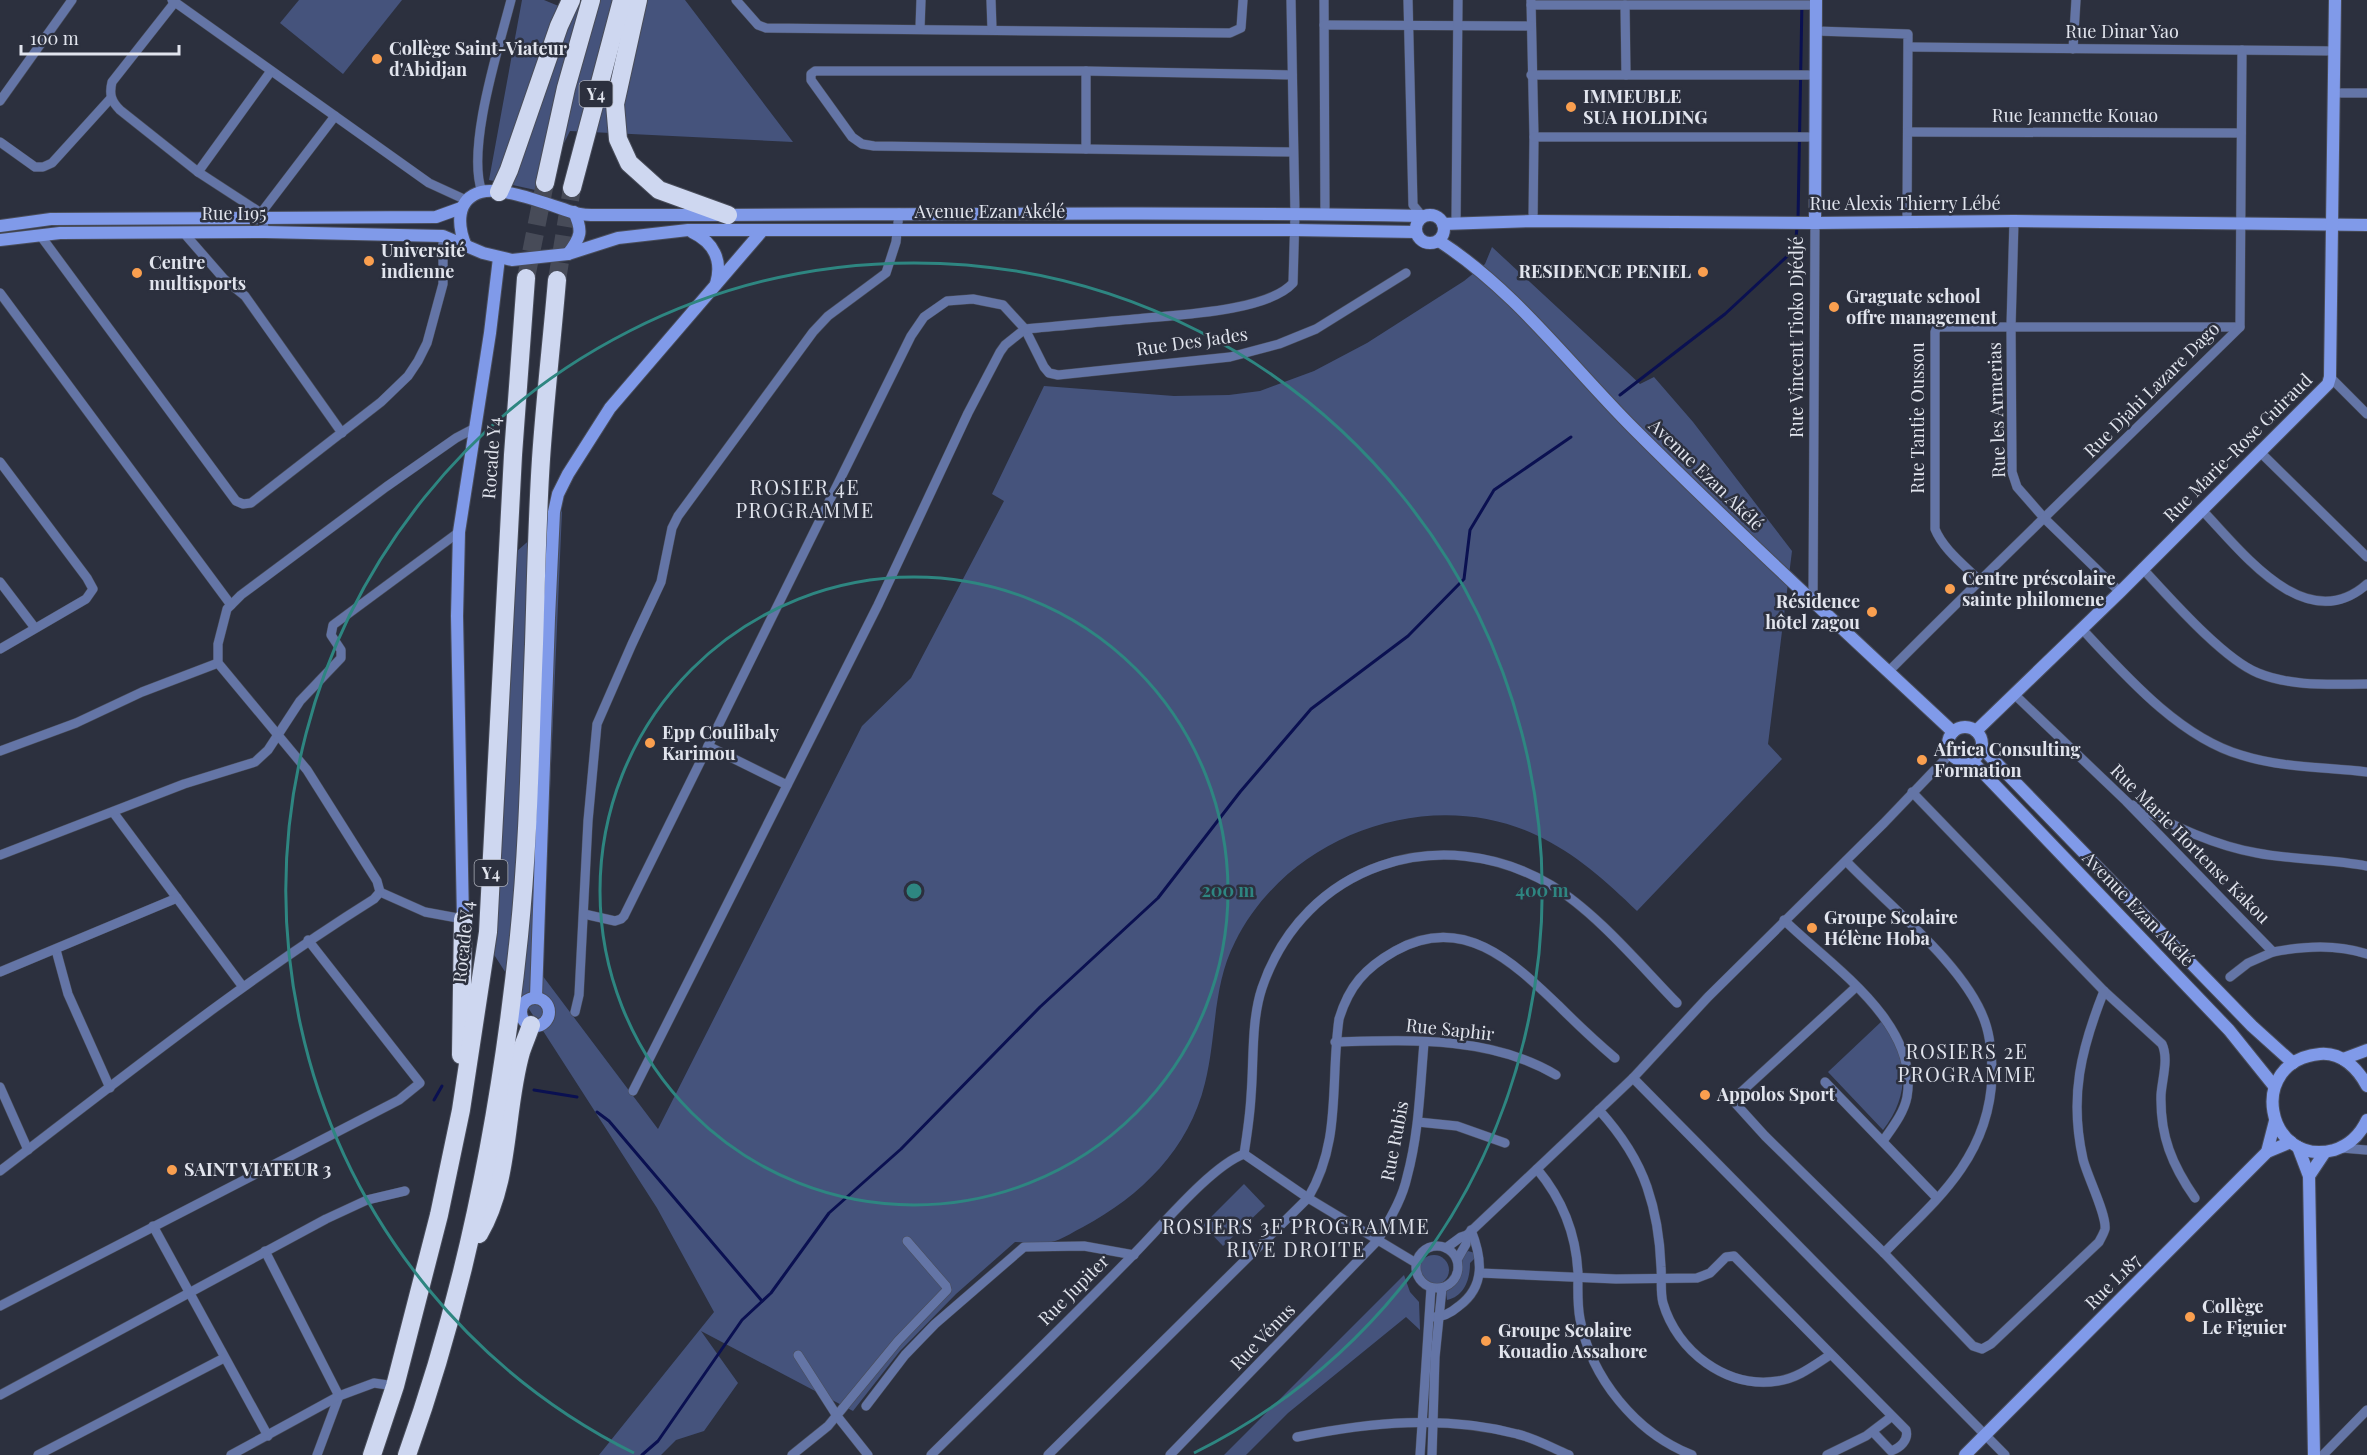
<svg xmlns="http://www.w3.org/2000/svg" width="2367" height="1455" viewBox="0 0 2367 1455" font-family="'Playfair Display',serif">
	<style>
		.green { fill: #45537c }
		.lines { fill: none; stroke-linecap: round; stroke-linejoin: round }
		.stream { stroke: #0a1051; stroke-width: 3 }
		.highway-tunnel { stroke: #474b58; stroke-width: 18; stroke-dasharray: 18 9; stroke-linecap: butt }
		.street-casing { stroke: #494d5a; stroke-width: 10 }
		.secondary-casing { stroke: #494d5a; stroke-width: 14 }
		.highway-casing { stroke: #494d5a; stroke-width: 20 }
		.street { stroke: #6475a6; stroke-width: 9 }
		.secondary { stroke: #809ae9; stroke-width: 12 }
		.highway { stroke: #ced7f0; stroke-width: 18 }
		.ring { fill: none; stroke: #2e8681; stroke-width: 3 }
		.poi-dot { fill: #fa9f4f; stroke: #2c303e; stroke-width: 2 }
		.labels { text-anchor: middle; stroke-width: 5; stroke-linejoin: round; paint-order: stroke }
		.shield { fill: #2c303e; stroke: #abaeb8; stroke-width: 1.5 }
		.shield-label { font-size: 16px; font-weight: bold; fill: #e1e4ed }
		.street-label { font-size: 18px; fill: #e1e4ed; stroke: #2c303e }
		.poi-label { font-size: 18px; font-weight: bold; fill: #e1e4ed; stroke: #2c303e; text-anchor: start }
		.neighbourhood-label { font-size: 20px; letter-spacing: 1.5px; fill: #e1e4ed; stroke: #2c303e }
		.centre { fill: #2e8681; stroke: #2c303e; stroke-width: 3 }
		.ring-label { font-size: 18px; text-anchor: middle; font-weight: bold; fill: #2e8681; stroke: #2c303e; stroke-width: 5; stroke-linejoin: round; paint-order: stroke }
	</style>
	<rect width="100%" height="100%" fill="#2c303e"/>
	<g class="green">
		<polygon points="299,0 402,0 343,74 280,23"/>
		<polygon points="522,0 544,0 573,12 576,0 685,0 793,142 570,131 540,191 489,180"/>
		<path d="M1492 247 1640 384 1654 377 1693 422 1792 551 1768 744 1782 759 1637 911C1606 881 1575 853 1536 835 1428 784 1287 836 1235 942 1212 987 1217 1036 1205 1083 1189 1149 1141 1196 1083 1227 1074 1231 1065 1238 1055 1241 1044 1245 1027 1242 1015 1242L956 1294 900 1351 853 1411 701 1331 738 1383 704 1431 676 1440 661 1455H599L714 1312 657 1208 482 936 516 552 562 511 542 975 658 1129 862 726 911 678 1004 501 992 494 1044 386 1174 396 1229 395 1260 391 1314 371 1367 343 1464 281 1485 264Z"/>
		<path d="M1882 1021C1908 1057 1911 1094 1883 1130L1828 1072Z"/>
		<polygon points="1244,1184 1265,1206 1223,1246 1203,1225"/>
		<path d="M1468 1251 1475 1253 1476 1257 1470 1263C1470 1279 1465 1296 1447 1300L1446 1292 1456 1280 1462 1257Z"/>
		<circle cx="1434" cy="1270" r="15"/>
		<polygon points="1404,1275 1410,1292 1419,1302 1420,1330 1406,1317 1288,1413 1246,1455 1224,1455"/>
	</g>
	<g class="lines">
		<g class="stream">
			<polyline points="1798,220 1802,0"/>
			<polyline points="1620,395 1725,314 1795,249 1797,227"/>
			<polyline points="534,1090 577,1097"/>
			<polyline points="434,1100 442,1086"/>
			<polyline points="597,1112 609,1121 762,1301"/>
			<polyline points="642,1455 658,1441 742,1320 771,1293 829,1213 901,1149 1040,1007 1158,898 1240,792 1311,709 1408,636 1464,579 1470,530 1494,490 1571,437"/>
		</g>
		<g class="highway-tunnel">
			<polyline points="526,278 545,183"/>
			<polyline points="557,280 572,188"/>
		</g>
		<g class="street-casing">
			<g id="street">
				<polyline points="172,0 429,183 466,200"/>
				<polyline points="736,0 758,25 766,28 1230,33 1241,28 1243,0"/>
				<polyline points="991,0 992,29"/>
				<polyline points="1324,0 1325,215"/>
				<polyline points="1408,0 1413,205 1422,216"/>
				<polyline points="1531,1 1534,137 1533,221"/>
				<path d="M175 2 112 82C109 94 111 101 120 110L198 172 261 213 265 232"/>
				<polyline points="1531,5 1816,5"/>
				<polyline points="1625,5 1626,75"/>
				<polyline points="1324,25 1531,26"/>
				<polyline points="920,28 921,0"/>
				<polyline points="1816,31 1908,34 1907,221"/>
				<polyline points="1910,47 2335,51"/>
				<polyline points="2073,49 2076,0"/>
				<polyline points="1292,75 1086,71 815,71 811,74 811,80 852,137 862,144 874,146 1293,152"/>
				<polyline points="1531,75 1815,75"/>
				<polyline points="2335,93 2367,93"/>
				<polyline points="0,101 72,0"/>
				<polyline points="1908,132 2241,133"/>
				<polyline points="1534,137 1815,137"/>
				<polyline points="0,142 35,167 43,167 52,163 111,98"/>
				<polyline points="1086,149 1086,71"/>
				<polyline points="198,172 271,71"/>
				<path d="M482 192C466 148 499 47 511 0"/>
				<polyline points="261,213 335,116"/>
				<polyline points="2014,221 2011,326 2012,472 2017,487 2045,519 2120,592"/>
				<polyline points="1456,223 1458,0"/>
				<polyline points="183,232 224,279 245,296 342,433"/>
				<polyline points="40,235 236,501 243,504 251,503 381,402 408,376 418,361 427,343 443,284 443,236"/>
				<polyline points="0,293 231,605"/>
				<polyline points="2330,377 2367,414"/>
				<polyline points="2260,452 2367,557"/>
				<polyline points="0,462 87,578 93,589 86,599 0,649"/>
				<path d="M2201 509C2240 549 2305 639 2367 584"/>
				<path d="M2142 568C2169 597 2223 659 2258 673 2292 687 2331 684 2367 684"/>
				<path d="M1979 580C1964 565 1943 549 1935 529V332L1937 327H2240"/>
				<polyline points="0,582 35,628"/>
				<polyline points="1813,602 1815,223"/>
				<path d="M2082 629C2125 675 2179 737 2241 755 2282 768 2325 767 2367 772"/>
				<path d="M1889 671C2004 555 2123 442 2240 327L2242 50"/>
				<path d="M2014 694 2126 801 2273 952C2305 946 2336 944 2367 954"/>
				<polyline points="708,746 787,785"/>
				<polyline points="0,751 76,723 142,692 218,663"/>
				<path d="M1912 792 2104 991 2162 1044C2169 1059 2162 1079 2161 1095 2160 1136 2172 1165 2195 1198"/>
				<path d="M2133 805C2173 825 2212 845 2257 853 2293 860 2331 859 2367 866"/>
				<polyline points="113,812 243,987"/>
				<polyline points="0,855 184,784 255,762 268,750 300,701 341,658 341,650 331,635 333,625 459,532"/>
				<path d="M1846 861C1888 905 1966 966 1985 1022 1991 1039 1992 1058 1992 1076 1991 1109 1980 1141 1961 1169 1940 1200 1910 1226 1884 1253"/>
				<polyline points="380,892 425,912 463,919"/>
				<polyline points="584,914 615,921 621,919 624,916 911,336 924,317 947,301 973,299 1003,305 1025,329 1044,367 1049,373 1058,375 1230,357 1279,344 1316,329 1406,273"/>
				<path d="M1784 920C1830 965 1920 1023 1907 1097 1904 1113 1892 1128 1883 1141"/>
				<polyline points="56,950 68,994 110,1088"/>
				<polyline points="0,972 177,898"/>
				<polyline points="2230,977 2248,963 2273,952"/>
				<path d="M1856 987 1739 1094 1736 1104 1765 1136 1884 1253 1973 1346 1982 1349 1991 1344 2099 1242C2101 1238 2104 1233 2105 1229 2107 1215 2087 1176 2083 1159 2069 1097 2081 1049 2104 991"/>
				<polyline points="575,1012 579,995 588,821 597,724 632,644 661,582 672,528 678,516 813,332 828,316 886,273 896,242 899,213"/>
				<path d="M1335 1042C1409 1040 1491 1036 1556 1075"/>
				<polyline points="1633,1078 2005,1455"/>
				<polyline points="1825,1082 1937,1198"/>
				<polyline points="0,1087 28,1150"/>
				<path d="M633 1091 878 605 968 413 1000 352 1005 345 1025 329C1062 326 1098 322 1135 319 1174 315 1267 312 1293 283L1295 214 1291 0"/>
				<path d="M1599 1110C1619 1132 1637 1158 1647 1187 1656 1213 1660 1240 1661 1267 1662 1279 1660 1292 1663 1303 1677 1351 1726 1389 1778 1381 1798 1378 1813 1366 1830 1355"/>
				<polyline points="1418,1122 1457,1126 1505,1143"/>
				<polyline points="2342,1148 2366,1150"/>
				<path d="M1244 1154C1247 1135 1250 1115 1251 1096 1254 1060 1251 1021 1262 988 1304 864 1441 820 1551 885 1596 912 1640 965 1677 1003"/>
				<polyline points="1244,1154 1308,1198 1416,1263"/>
				<path d="M1537 1169C1563 1200 1576 1233 1578 1273 1578 1288 1577 1304 1580 1319 1591 1378 1636 1433 1692 1455"/>
				<path d="M0 1171C122 1078 243 981 374 899L380 892 377 881 307 770 218 663V644L227 609 241 595 386 487 456 438 475 428"/>
				<polyline points="153,1226 268,1436"/>
				<circle cx="1437" cy="1267" r="21"/>
				<polyline points="1446,1248 1461,1237 1467,1235 1633,1078 1708,997 1884,823 1951,753"/>
				<polyline points="265,1251 339,1396 317,1455"/>
				<polyline points="1457,1260 1466,1244 1467,1235"/>
				<path d="M1480 1273 1616 1279 1697 1278 1710 1273 1726 1257 1734 1256 1906 1430C1909 1440 1900 1448 1891 1451L1873 1432"/>
				<polyline points="0,1306 399,1100 420,1083 308,940"/>
				<path d="M1434 1317C1444 1317 1452 1312 1459 1306 1486 1286 1482 1258 1471 1230"/>
				<polyline points="798,1355 837,1416 868,1455"/>
				<polyline points="0,1395 326,1219 367,1200 405,1191"/>
				<polyline points="866,1406 905,1355 935,1324 1024,1247 1084,1246 1134,1255"/>
				<path d="M1297 1437C1370 1422 1445 1415 1517 1434 1535 1438 1552 1448 1569 1455"/>
				<polyline points="38,1455 224,1358"/>
				<polyline points="231,1455 339,1396 374,1383 395,1386"/>
				<polyline points="792,1455 828,1426 898,1341 947,1290 946,1286 907,1241"/>
				<path d="M931 1455C999 1388 1067 1323 1133 1255 1160 1228 1211 1166 1244 1154"/>
				<path d="M1048 1455 1308 1198C1342 1141 1330 1082 1339 1019 1349 986 1365 968 1395 951 1462 913 1512 961 1558 1005 1576 1023 1595 1041 1615 1058"/>
				<path d="M1170 1455 1378 1240C1389 1220 1402 1200 1407 1177 1419 1133 1420 1088 1424 1043"/>
				<polyline points="1420,1455 1431,1288"/>
				<polyline points="1432,1455 1435,1357 1442,1288"/>
				<polyline points="1827,1455 1866,1436 1891,1417"/>
				<polyline points="2323,1455 2367,1410"/>
			</g>
		</g>
		<g class="secondary-casing">
			<g id="secondary">
				<circle cx="1430" cy="229" r="14"/>
				<polyline points="1815,223 1816,0"/>
				<polyline points="1443,224 1533,221 1815,223 2014,221 2367,225"/>
				<polyline points="0,226 51,219 436,217 461,208"/>
				<path d="M692 232C713 242 723 260 716 284"/>
				<polyline points="0,240 60,233 265,232 443,236 483,253 512,260 568,254 618,238 688,230 1295,230 1416,232"/>
				<path d="M1439 241C1515 290 1570 365 1634 429 1738 533 1846 632 1953 732"/>
				<path d="M466 246C457 225 456 199 481 192 504 186 552 206 575 213 586 216 598 215 610 215 881 215 1152 211 1422 216"/>
				<path d="M568 254C581 237 583 231 574 212"/>
				<circle cx="1965" cy="744" r="17"/>
				<polyline points="1976,731 2120,592 2328,384 2330,377 2335,0"/>
				<polyline points="1981,747 2252,1026 2293,1063"/>
				<polyline points="1971,760 2229,1030 2274,1086"/>
				<polyline points="463,919 457,616 459,532 490,333 499,258"/>
				<polyline points="536,997 549,618 554,512 558,494 568,474 610,408 762,231"/>
				<circle cx="535" cy="1012" r="14"/>
				<polyline points="2343,1059 2367,1050"/>
				<path d="M2367 1086C2358 1069 2342 1052 2320 1054 2245 1061 2266 1168 2334 1150 2350 1145 2360 1135 2367 1120"/>
				<polyline points="2298,1147 2309,1176 2314,1455"/>
				<polyline points="2267,1152 2275,1121"/>
				<polyline points="2309,1176 2325,1152"/>
				<polyline points="1965,1455 2267,1152 2291,1142"/>
			</g>
		</g>
		<g class="highway-casing">
			<g id="highway">
				<polyline points="638,0 615,104 618,139 629,163 659,190 728,215"/>
				<polyline points="545,183 566,88 591,0"/>
				<polyline points="572,188 622,0"/>
				<polyline points="499,192 509,170 559,26 571,0"/>
				<polyline points="461,1055 463,919"/>
				<path d="M479 1234C511 1179 504 1111 521 1052 524 1043 528 1034 531 1025"/>
				<polyline points="372,1455 395,1386 439,1215 461,1110 488,932 513,455 526,278"/>
				<path d="M407 1455C467 1288 501 1112 519 936 529 839 530 741 534 644 536 582 537 520 541 459 545 399 552 340 557 280"/>
			</g>
		</g>
		<use href="#street" class="street"/>
		<use href="#secondary" class="secondary"/>
		<use href="#highway" class="highway"/>
	</g>
	<g class="ring">
		<circle cx="914" cy="891" r="314"/>
		<path d="M634 1453A628 628 0 1 1 1194 1453"/>
	</g>
	<g class="poi-dot">
		<circle cx="377" cy="59" r="6"/>
		<circle cx="1571" cy="107" r="6"/>
		<circle cx="369" cy="261" r="6"/>
		<circle cx="1703" cy="272" r="6"/>
		<circle cx="137" cy="273" r="6"/>
		<circle cx="1834" cy="307" r="6"/>
		<circle cx="1950" cy="589" r="6"/>
		<circle cx="1872" cy="612" r="6"/>
		<circle cx="650" cy="743" r="6"/>
		<circle cx="1922" cy="760" r="6"/>
		<circle cx="1812" cy="928" r="6"/>
		<circle cx="1705" cy="1095" r="6"/>
		<circle cx="172" cy="1170" r="6"/>
		<circle cx="2190" cy="1317" r="6"/>
		<circle cx="1486" cy="1341" r="6"/>
	</g>
	<g class="labels">
		<g class="shield">
			<rect x="579.5" y="81" width="33" height="26" rx="4.5"/>
			<rect x="474.5" y="860" width="33" height="26" rx="4.5"/>
		</g>
		<g class="shield-label">
			<text x="596" y="100">Y4</text>
			<text x="491" y="879">Y4</text>
		</g>
		<g class="street-label">
			<text x="2122" y="38">Rue Dinar Yao</text>
			<text x="2075" y="122">Rue Jeannette Kouao</text>
			<text x="1905" y="210">Rue Alexis Thierry Lébé</text>
			<text x="990" y="218">Avenue Ezan Akélé</text>
			<text x="234" y="220">Rue I195</text>
			<text transform="translate(1797 337) rotate(-90)" y="6">Rue Vincent Tioko Djédjé</text>
			<text transform="translate(1192 342) rotate(-8)" y="6">Rue Des Jades</text>
			<text transform="translate(2152 390) rotate(-45)" y="6">Rue Djahi Lazare Dago</text>
			<text transform="translate(1997 410) rotate(-92)" y="6">Rue les Armerias</text>
			<text transform="translate(1918 418) rotate(-90)" y="6">Rue Tantie Oussou</text>
			<text transform="translate(2238 448) rotate(-45)" y="6">Rue Marie-Rose Guiraud</text>
			<text transform="translate(492 458) rotate(-86)" y="6">Rocade Y4</text>
			<text transform="translate(1706 475) rotate(44)" y="6">Avenue Ezan Akélé</text>
			<text transform="translate(2190 844) rotate(45)" y="6">Rue Marie Hortense Kakou</text>
			<text transform="translate(2138 909) rotate(46)" y="6">Avenue Ezan Akélé</text>
			<text transform="translate(464 942) rotate(-84)" y="6">Rocade Y4</text>
			<text transform="translate(1450 1030) rotate(6)" y="6">Rue Saphir</text>
			<text transform="translate(1395 1141) rotate(-79)" y="6">Rue Rubis</text>
			<text transform="translate(2113 1282) rotate(-45)" y="6">Rue L187</text>
			<text transform="translate(1074 1290) rotate(-45)" y="6">Rue Jupiter</text>
			<text transform="translate(1263 1337) rotate(-46)" y="6">Rue Vénus</text>
		</g>
		<g class="poi-label">
			<text x="389" y="55">Collège Saint-Viateur<tspan x="389" dy="21">d'Abidjan</tspan></text>
			<text x="1583" y="103">IMMEUBLE<tspan x="1583" dy="21">SUA HOLDING</tspan></text>
			<text x="381" y="257">Université<tspan x="381" dy="21">indienne</tspan></text>
			<text x="149" y="269">Centre<tspan x="149" dy="21">multisports</tspan></text>
			<text x="1691" y="278" text-anchor="end">RESIDENCE PENIEL</text>
			<text x="1846" y="303">Graguate school<tspan x="1846" dy="21">offre management</tspan></text>
			<text x="1962" y="585">Centre préscolaire<tspan x="1962" dy="21">sainte philomene</tspan></text>
			<text x="1860" y="608" text-anchor="end">Résidence<tspan x="1860" dy="21">hôtel zagou</tspan></text>
			<text x="662" y="739">Epp Coulibaly<tspan x="662" dy="21">Karimou</tspan></text>
			<text x="1934" y="756">Africa Consulting<tspan x="1934" dy="21">Formation</tspan></text>
			<text x="1824" y="924">Groupe Scolaire<tspan x="1824" dy="21">Hélène Hoba</tspan></text>
			<text x="1717" y="1101">Appolos Sport</text>
			<text x="184" y="1176">SAINT VIATEUR 3</text>
			<text x="2202" y="1313">Collège<tspan x="2202" dy="21">Le Figuier</tspan></text>
			<text x="1498" y="1337">Groupe Scolaire<tspan x="1498" dy="21">Kouadio Assahore</tspan></text>
		</g>
		<g class="neighbourhood-label">
			<text x="805" y="495">ROSIER 4E<tspan x="805" dy="23">PROGRAMME</tspan></text>
			<text x="1967" y="1059">ROSIERS 2E<tspan x="1967" dy="23">PROGRAMME</tspan></text>
			<text x="1296" y="1234">ROSIERS 3E PROGRAMME<tspan x="1296" dy="23">RIVE DROITE</tspan></text>
		</g>
	</g>
	<circle cx="914" cy="891" r="9" class="centre"/>
	<g class="ring-label">
		<text x="1228" y="897">200 m</text>
		<text x="1542" y="897">400 m</text>
	</g>
	<path d="M21 45v9h158v-9" fill="none" stroke="#e1e4ed" stroke-width="3"/>
	<text x="30" y="45" font-size="18" fill="#e1e4ed" stroke="#2c303e" stroke-width="4.5" paint-order="stroke">100 m</text>
</svg>
